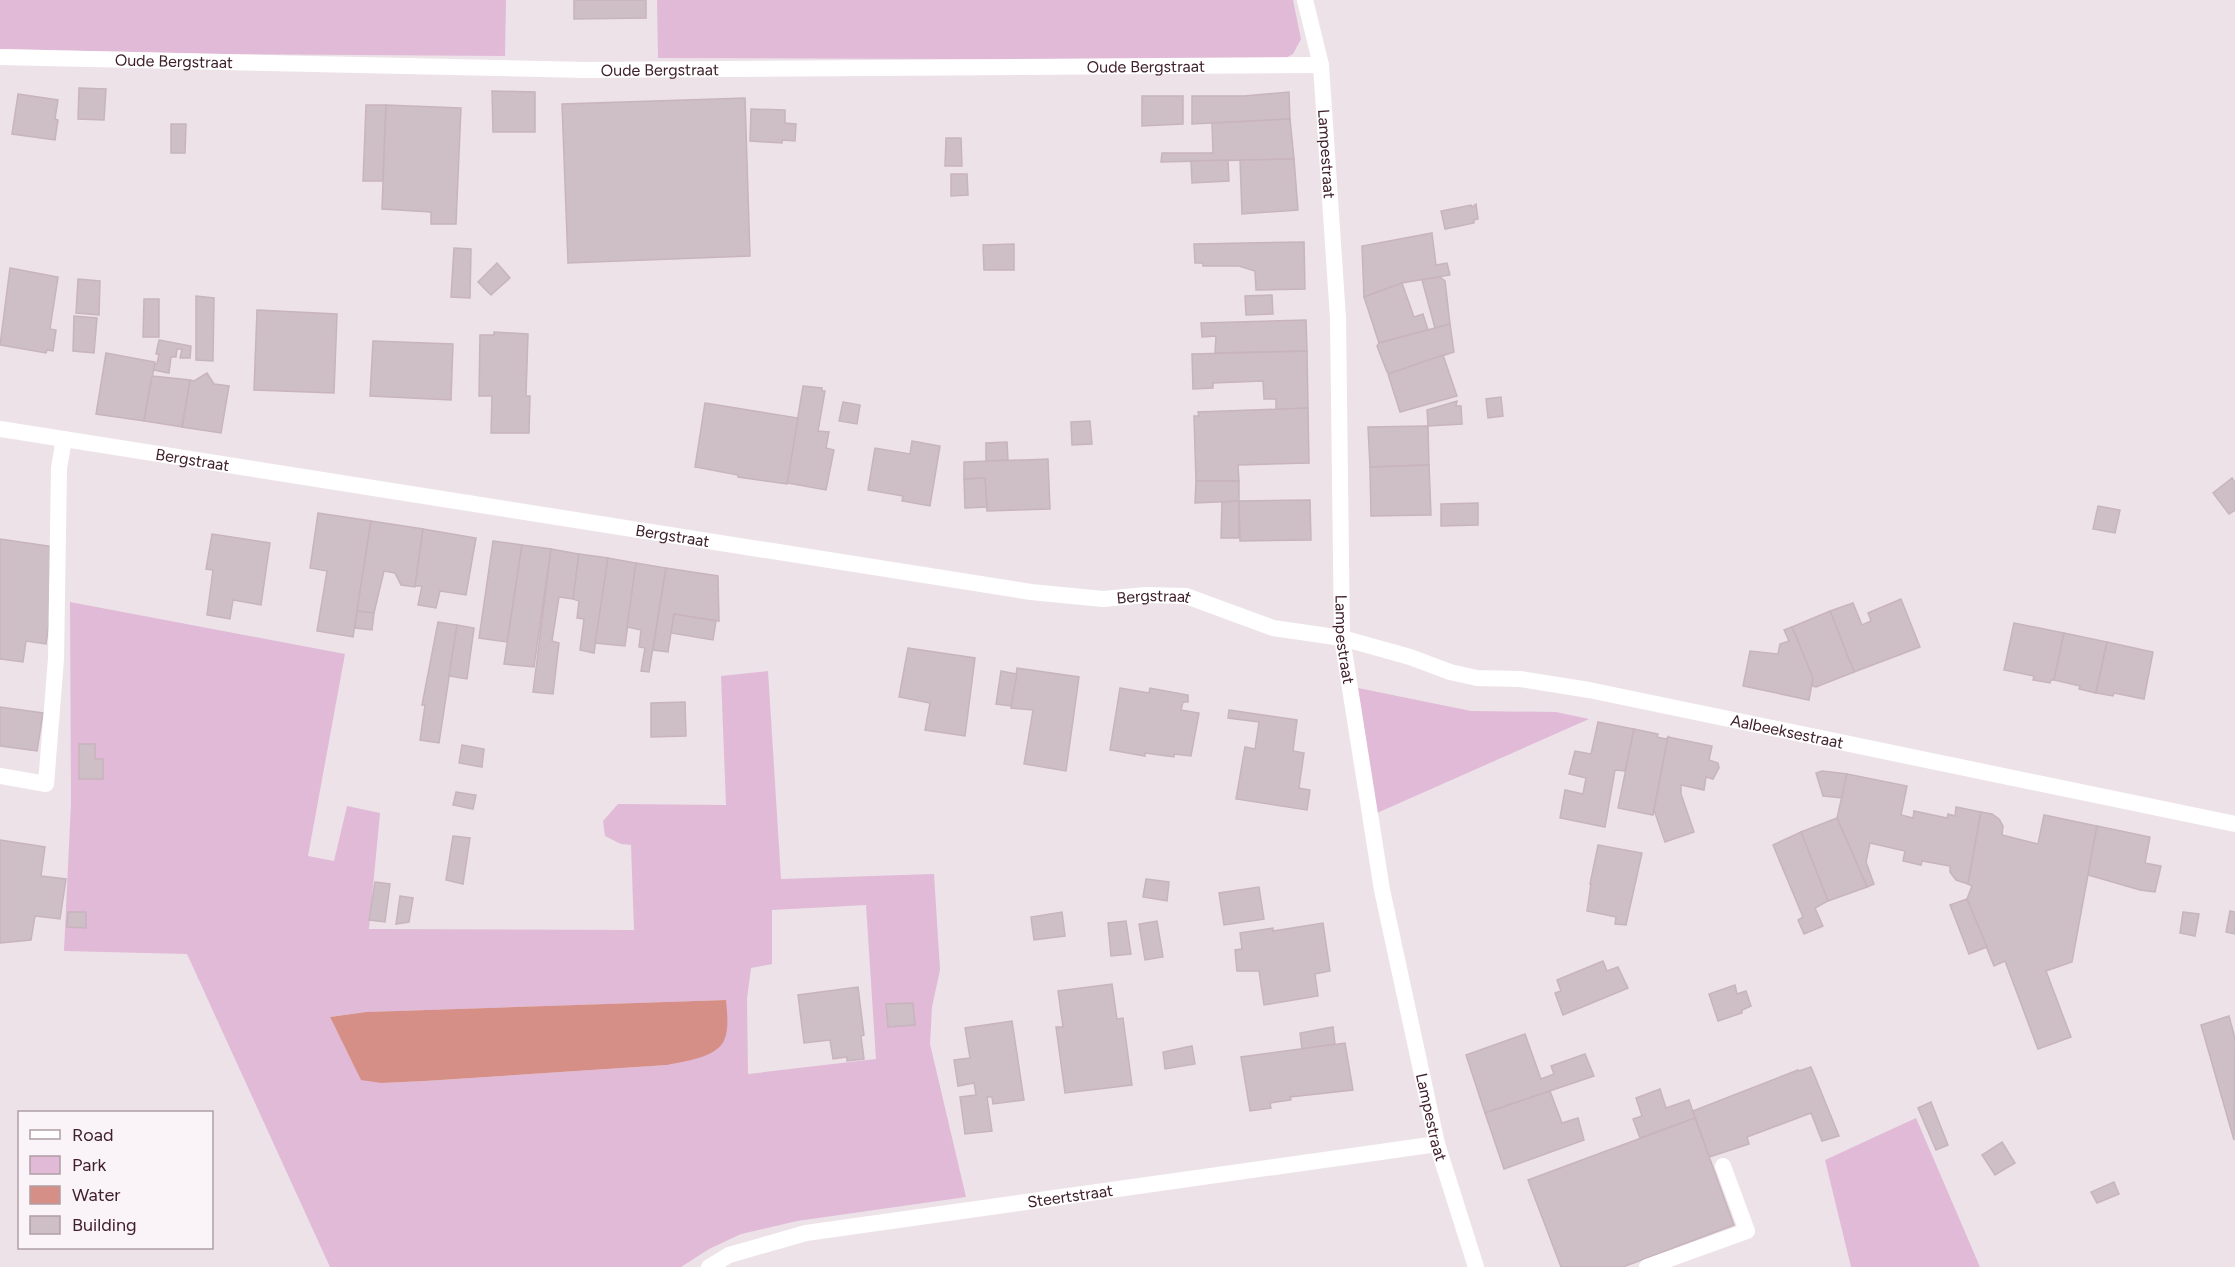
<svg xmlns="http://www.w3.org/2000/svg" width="2235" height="1267" viewBox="0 0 2235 1267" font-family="Figtree,sans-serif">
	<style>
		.green { fill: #e0bad7; fill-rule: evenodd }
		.water { fill: #d68f87 }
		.building { fill: #cebec6; stroke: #c8b4bd; stroke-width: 1.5 }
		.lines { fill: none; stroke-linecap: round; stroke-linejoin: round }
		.service { stroke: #fff; stroke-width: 16 }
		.minor { stroke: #fff; stroke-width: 16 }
		.tertiary { stroke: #fff; stroke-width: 16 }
		.labels { text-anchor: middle; stroke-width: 4.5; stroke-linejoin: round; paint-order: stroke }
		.street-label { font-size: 16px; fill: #40212b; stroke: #faf3f7 }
	</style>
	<rect width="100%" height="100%" fill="#ede2e8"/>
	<g class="green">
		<polygon points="0,0 506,0 505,56 224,54 0,49"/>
		<polygon points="657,0 1293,0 1301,39 1293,54 1282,60 658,58"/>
		<path d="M70 602 345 654 308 856 334 861 347 806 380 813 369 929 634 930 631 845 621 844 605 836 603 821 618 804 726 805 721 676 768 671 781 879 934 874 940 970 932 1007 930 1044 966 1197 797 1221 741 1234 709 1249 681 1267H330L187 954 64 951 71 803ZM866 905 876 1059 748 1074 747 999 751 968 772 964V910ZM726 1000 667 1065 425 1081 381 1083 361 1079 330 1017 366 1012Z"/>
		<polygon points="1358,688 1471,711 1556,712 1589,719 1377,813"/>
		<polygon points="1916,1118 1980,1267 1851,1267 1825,1160"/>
	</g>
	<path class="water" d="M726 1000C727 1012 729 1027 725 1038 719 1058 684 1061 667 1065L425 1081 381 1083 361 1080 330 1017 366 1012Z"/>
	<g class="building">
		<polygon points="574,0 646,0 646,18 574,19"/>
		<polygon points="79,88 106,89 104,120 78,119"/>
		<polygon points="492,91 535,92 535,132 493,132"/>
		<polygon points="1289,92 1290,119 1192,124 1192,96 1244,96"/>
		<polygon points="18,94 58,100 55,119 58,120 55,140 12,134"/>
		<polygon points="1142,96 1183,96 1183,124 1142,126"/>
		<polygon points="745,98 750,256 568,263 562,104"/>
		<polygon points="366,105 386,105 383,181 363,181"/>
		<polygon points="386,105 461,108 456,224 431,224 431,212 382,209"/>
		<polygon points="751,109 785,110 785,123 796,124 795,141 782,140 782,143 750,141"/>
		<polygon points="1290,119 1294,159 1161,162 1162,153 1213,153 1212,123"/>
		<polygon points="171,124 186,124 185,153 171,153"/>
		<polygon points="946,138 961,138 962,166 945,166"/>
		<polygon points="1294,159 1298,210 1242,214 1240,160"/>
		<polygon points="1228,160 1229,181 1192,183 1191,161"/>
		<polygon points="951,174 967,174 968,195 951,196"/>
		<polygon points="1476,204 1478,219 1474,220 1474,223 1445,229 1441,211 1471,205 1472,207"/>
		<polygon points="1432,233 1436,265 1447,263 1450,275 1402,283 1364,297 1362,246"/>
		<polygon points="1304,242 1305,289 1256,290 1255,271 1239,266 1203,266 1203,263 1195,263 1194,244"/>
		<polygon points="1014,244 1014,270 984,270 983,245"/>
		<polygon points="454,248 471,249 470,298 451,297"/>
		<polygon points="497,263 510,278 491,295 478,282"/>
		<polygon points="10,268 58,277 50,329 56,330 53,351 47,350 46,353 0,345"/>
		<polygon points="1440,277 1445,281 1450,324 1435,328 1422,280"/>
		<polygon points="78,279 100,281 99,315 76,313"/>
		<polygon points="1402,283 1414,317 1423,314 1428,330 1379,343 1364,297"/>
		<polygon points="1272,295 1273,314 1246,315 1245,296"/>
		<polygon points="196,296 214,298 213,361 196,360"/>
		<polygon points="144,299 159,299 159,337 143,337"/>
		<polygon points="257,310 337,314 334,393 254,390"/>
		<polygon points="74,316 97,318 94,353 73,351"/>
		<polygon points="1306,320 1307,351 1215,353 1216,336 1202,337 1201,323"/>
		<polygon points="1450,324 1454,352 1389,374 1388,371 1387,372 1377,346 1379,343"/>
		<polygon points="494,332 528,334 526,396 530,396 529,433 491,433 492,396 479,396 480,335 494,335"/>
		<polygon points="159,340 191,346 190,358 180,358 182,349 177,349 176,357 171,357 169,373 153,370 154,364 157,364 159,354 156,354"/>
		<polygon points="373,341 453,344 451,400 370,396"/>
		<polygon points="1307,351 1308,408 1276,410 1276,399 1264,399 1263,381 1213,383 1213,388 1193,389 1192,354"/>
		<polygon points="106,353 155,362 144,421 96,414"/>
		<polygon points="1443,355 1457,396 1400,412 1388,374"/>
		<polygon points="207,373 214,384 229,386 221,433 182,427 190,380 194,381"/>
		<polygon points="152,376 190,380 182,427 144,421"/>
		<polygon points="803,386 822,388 822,391 825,391 818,431 829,432 826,448 834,450 826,490 787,483"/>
		<polygon points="1501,397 1503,416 1488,418 1486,399"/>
		<polygon points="1457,401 1456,406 1461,406 1462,424 1428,426 1427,410"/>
		<polygon points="843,402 860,405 857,424 839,421"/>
		<polygon points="705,403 798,418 787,484 738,477 738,475 695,467"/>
		<polygon points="1308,408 1309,463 1238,465 1239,481 1196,481 1194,416 1199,416 1198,412"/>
		<polygon points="1090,421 1092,444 1072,445 1071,422"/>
		<polygon points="1428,426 1429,465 1370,467 1368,427"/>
		<polygon points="912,441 940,446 930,506 902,501 903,496 868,490 875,448 910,454"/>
		<polygon points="1007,442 1008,460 986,461 986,443"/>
		<polygon points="1048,459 1050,509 987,511 985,478 964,479 964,462"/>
		<polygon points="1429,465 1431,515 1371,516 1370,467"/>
		<polygon points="985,478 987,507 965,508 964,479"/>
		<polygon points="2232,478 2235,482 2235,510 2229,514 2213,493"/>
		<polygon points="1196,481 1239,481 1239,501 1195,503"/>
		<polygon points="1310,500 1311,540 1240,541 1239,501"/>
		<polygon points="1239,501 1239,538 1221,538 1222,502"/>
		<polygon points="1478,503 1478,525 1441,526 1441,504"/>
		<polygon points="2098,506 2120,510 2115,533 2093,529"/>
		<polygon points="318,513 371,521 353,637 317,631 327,571 310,568"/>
		<polygon points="371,521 423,529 415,587 401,585 395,573 384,571 374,613 357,611"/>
		<polygon points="423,529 476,538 466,595 440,591 436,608 418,605 422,586 415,586"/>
		<polygon points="212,534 270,543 261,605 233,600 230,619 207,615 213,570 206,569"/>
		<polygon points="0,539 54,547 55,581 46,644 26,641 23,662 0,659"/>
		<polygon points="493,541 522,545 507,642 479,638"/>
		<polygon points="522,545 551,549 534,667 504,664"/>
		<polygon points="551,549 579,554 573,599 559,597 552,641 559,643 553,694 533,692"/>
		<polygon points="579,554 608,558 594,653 580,650 584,619 577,618 579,601 573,599"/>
		<polygon points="608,558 636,563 625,646 595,643"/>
		<polygon points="636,563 666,568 649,672 641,671 645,648 639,647 641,630 627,627"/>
		<polygon points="666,568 718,576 719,621 674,614 668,652 653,650"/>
		<polygon points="1901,599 1920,647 1854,672 1830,611 1853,603 1862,625 1871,621 1868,613"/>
		<polygon points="357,611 374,613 372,630 355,628"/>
		<polygon points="1830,611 1854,672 1816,687 1812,686 1813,678 1792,627"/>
		<polygon points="674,614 716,621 713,640 671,633"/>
		<polygon points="438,622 457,625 439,743 420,740 425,705 422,705"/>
		<polygon points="2014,623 2064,633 2054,680 2051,680 2050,683 2033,680 2034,676 2004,670"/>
		<polygon points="457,625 474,628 467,679 449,676"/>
		<polygon points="1792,627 1813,678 1809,700 1743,686 1750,651 1778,654 1780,644 1789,641 1784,630"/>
		<polygon points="2064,633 2107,642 2096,693 2079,689 2080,686 2054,680"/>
		<polygon points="2107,642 2153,652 2144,699 2114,693 2113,696 2096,693"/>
		<polygon points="908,648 975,658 965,736 925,730 930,703 899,697"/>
		<polygon points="1017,668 1079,677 1066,771 1024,764 1033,710 1011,708"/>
		<polygon points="1001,671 1017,674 1011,706 996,704"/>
		<polygon points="1120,688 1149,693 1150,688 1188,695 1188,702 1183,702 1181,710 1199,713 1191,756 1174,754 1174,757 1145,753 1145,756 1110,750"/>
		<polygon points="685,702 686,736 651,737 651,703"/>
		<polygon points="0,707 43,713 37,751 0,746"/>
		<polygon points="1229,710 1297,720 1293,751 1304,753 1299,788 1310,790 1307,810 1236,799 1245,747 1255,749 1259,722 1228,718"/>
		<polygon points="1598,722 1634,729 1625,771 1615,770 1605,827 1560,818 1565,790 1583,794 1586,778 1569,774 1575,751 1591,754"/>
		<polygon points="1634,729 1658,734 1657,737 1666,739 1668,737 1653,815 1618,808"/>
		<polygon points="1668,737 1712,746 1709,760 1718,763 1719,768 1713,779 1706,777 1704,790 1681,785 1681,794 1694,832 1665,842 1654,810"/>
		<polygon points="79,744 95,744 95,759 103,759 103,779 79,779"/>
		<polygon points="462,745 484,749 482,767 459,763"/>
		<polygon points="1822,771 1847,774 1842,798 1823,796 1816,773"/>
		<polygon points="1847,774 1907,786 1901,815 1913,818 1914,811 1947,818 1948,814 1955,816 1956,807 1981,812 1968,884 1956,880 1950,872 1950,866 1922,861 1921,865 1903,861 1905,851 1870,843 1866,862 1874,884 1867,887 1837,818"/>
		<polygon points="456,792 476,795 473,809 453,805"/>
		<polygon points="1981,812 1992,814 1999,819 2003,826 2002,835 2038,844 2044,815 2097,826 2072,962 2046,971 2071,1037 2038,1049 2005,961 1994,966 1967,899 1972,886 1968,884"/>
		<polygon points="1837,818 1867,887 1828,901 1801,832"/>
		<polygon points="2097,826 2150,837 2145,863 2161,866 2155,892 2140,890 2088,875"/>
		<polygon points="1801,832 1828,901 1815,908 1823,926 1804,934 1798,920 1803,917 1773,845"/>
		<polygon points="453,836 470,838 463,884 446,880"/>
		<polygon points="0,840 45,847 41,876 66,879 60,919 35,916 31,940 0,943"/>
		<polygon points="1598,845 1642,853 1626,925 1615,924 1616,917 1587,911 1591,884 1590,884"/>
		<polygon points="1146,879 1169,882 1167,901 1143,897"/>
		<polygon points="375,882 390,884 385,922 369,920"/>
		<polygon points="1259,887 1264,919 1224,925 1219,893"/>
		<polygon points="400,896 413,898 409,922 396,924"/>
		<polygon points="1967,899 1987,947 1969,954 1950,905"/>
		<polygon points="2230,911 2235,912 2235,934 2226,932"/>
		<polygon points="68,912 86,912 86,928 67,927"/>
		<polygon points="1062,912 1065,936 1034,940 1031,917"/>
		<polygon points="2183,912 2199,914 2195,936 2180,933"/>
		<polygon points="1126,921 1131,954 1111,956 1108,923"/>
		<polygon points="1157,921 1163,957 1145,960 1139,924"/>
		<polygon points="1323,923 1330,971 1315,974 1318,996 1264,1005 1259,971 1237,971 1235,950 1242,949 1240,933 1273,928 1273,931"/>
		<polygon points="1603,961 1607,971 1618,967 1628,988 1563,1015 1555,993 1561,991 1557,980"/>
		<polygon points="1112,984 1117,1019 1123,1018 1132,1085 1065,1093 1056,1027 1063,1027 1058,991"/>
		<polygon points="1735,985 1737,994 1746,991 1751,1006 1742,1010 1742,1013 1718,1021 1709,994"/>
		<polygon points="858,987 864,1035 861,1036 864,1059 847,1061 847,1057 833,1059 830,1040 804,1043 798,995"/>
		<polygon points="913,1003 915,1025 888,1027 886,1004"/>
		<polygon points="2229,1016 2235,1038 2234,1140 2201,1025"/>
		<polygon points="1012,1021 1024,1100 993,1104 992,1097 987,1097 992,1131 965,1134 960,1097 976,1095 974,1083 958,1086 954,1060 970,1058 965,1028"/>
		<polygon points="1333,1027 1335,1044 1302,1049 1300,1033"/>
		<polygon points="1525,1034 1541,1079 1554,1074 1551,1066 1585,1054 1594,1076 1485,1113 1466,1055"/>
		<polygon points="1345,1043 1353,1090 1290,1097 1291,1100 1270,1103 1271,1108 1250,1111 1241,1057"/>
		<polygon points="1192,1046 1195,1064 1165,1069 1163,1052"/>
		<polygon points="1811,1067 1839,1136 1822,1141 1811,1113 1747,1137 1749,1144 1709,1157 1693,1111 1798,1070 1799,1071"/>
		<polygon points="1660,1089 1666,1108 1689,1100 1695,1118 1640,1138 1633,1119 1642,1116 1636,1098"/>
		<polygon points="1550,1091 1562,1123 1578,1118 1584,1140 1504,1169 1485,1113"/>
		<polygon points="1931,1102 1948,1145 1936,1150 1918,1108"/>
		<polygon points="1695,1118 1734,1225 1623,1267 1561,1267 1528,1180"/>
		<polygon points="2002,1142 2015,1163 1995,1175 1982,1155"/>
		<polygon points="2114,1182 2119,1194 2097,1203 2091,1192"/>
	</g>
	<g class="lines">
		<g class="service">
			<polyline points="0,776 46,784 56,659 59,468 64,439"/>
			<polyline points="1647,1267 1747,1231 1723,1166"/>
		</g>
		<g class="minor">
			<path id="s1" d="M1305 0 1321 65 1338 318 1342 638 1382 890 1437 1144 1476 1267"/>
			<path id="s2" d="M0 57 586 70 1321 65"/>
			<path id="s3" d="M709 1267 729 1255 806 1233 1437 1144"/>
		</g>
		<path class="tertiary" id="s4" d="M0 429 1031 592 1103 599 1146 595 1186 596 1273 628 1342 638 1410 657 1450 672 1477 678 1520 679 1589 690 2235 824"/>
	</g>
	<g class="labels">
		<g class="street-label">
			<text dy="6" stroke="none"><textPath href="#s2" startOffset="174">Oude Bergstraat</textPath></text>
			<text dy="6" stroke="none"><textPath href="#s2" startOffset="1146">Oude Bergstraat</textPath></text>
			<text dy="6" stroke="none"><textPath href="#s2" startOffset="660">Oude Bergstraat</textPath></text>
			<text dy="6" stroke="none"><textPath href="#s1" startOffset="156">Lampestraat</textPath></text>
			<text dy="6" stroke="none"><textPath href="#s4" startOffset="195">Bergstraat</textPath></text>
			<text dy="6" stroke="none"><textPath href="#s4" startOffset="681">Bergstraat</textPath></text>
			<text dy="6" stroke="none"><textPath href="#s4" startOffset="1167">Bergstraat</textPath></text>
			<text dy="6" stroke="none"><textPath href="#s1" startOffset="642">Lampestraat</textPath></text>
			<text dy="6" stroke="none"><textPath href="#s4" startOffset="1818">Aalbeeksestraat</textPath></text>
			<text dy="6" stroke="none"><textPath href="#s1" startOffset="1128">Lampestraat</textPath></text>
			<text dy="6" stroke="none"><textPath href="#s3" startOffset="370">Steertstraat</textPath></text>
		</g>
	</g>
	<rect x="18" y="1111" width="195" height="138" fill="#faf3f7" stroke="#b09fa5" stroke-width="1.5"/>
	<rect x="30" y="1130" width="30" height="9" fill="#ffffff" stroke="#b09fa5" stroke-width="1.5"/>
	<text x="72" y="1141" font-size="18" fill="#40212b">Road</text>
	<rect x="30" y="1156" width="30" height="18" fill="#e0bad7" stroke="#b09fa5" stroke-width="1.5"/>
	<text x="72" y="1171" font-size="18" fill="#40212b">Park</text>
	<rect x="30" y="1186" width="30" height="18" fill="#d68f87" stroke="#b09fa5" stroke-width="1.5"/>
	<text x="72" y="1201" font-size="18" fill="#40212b">Water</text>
	<rect x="30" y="1216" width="30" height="18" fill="#cebec6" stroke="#b09fa5" stroke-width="1.5"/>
	<text x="72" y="1231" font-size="18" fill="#40212b">Building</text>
</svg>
